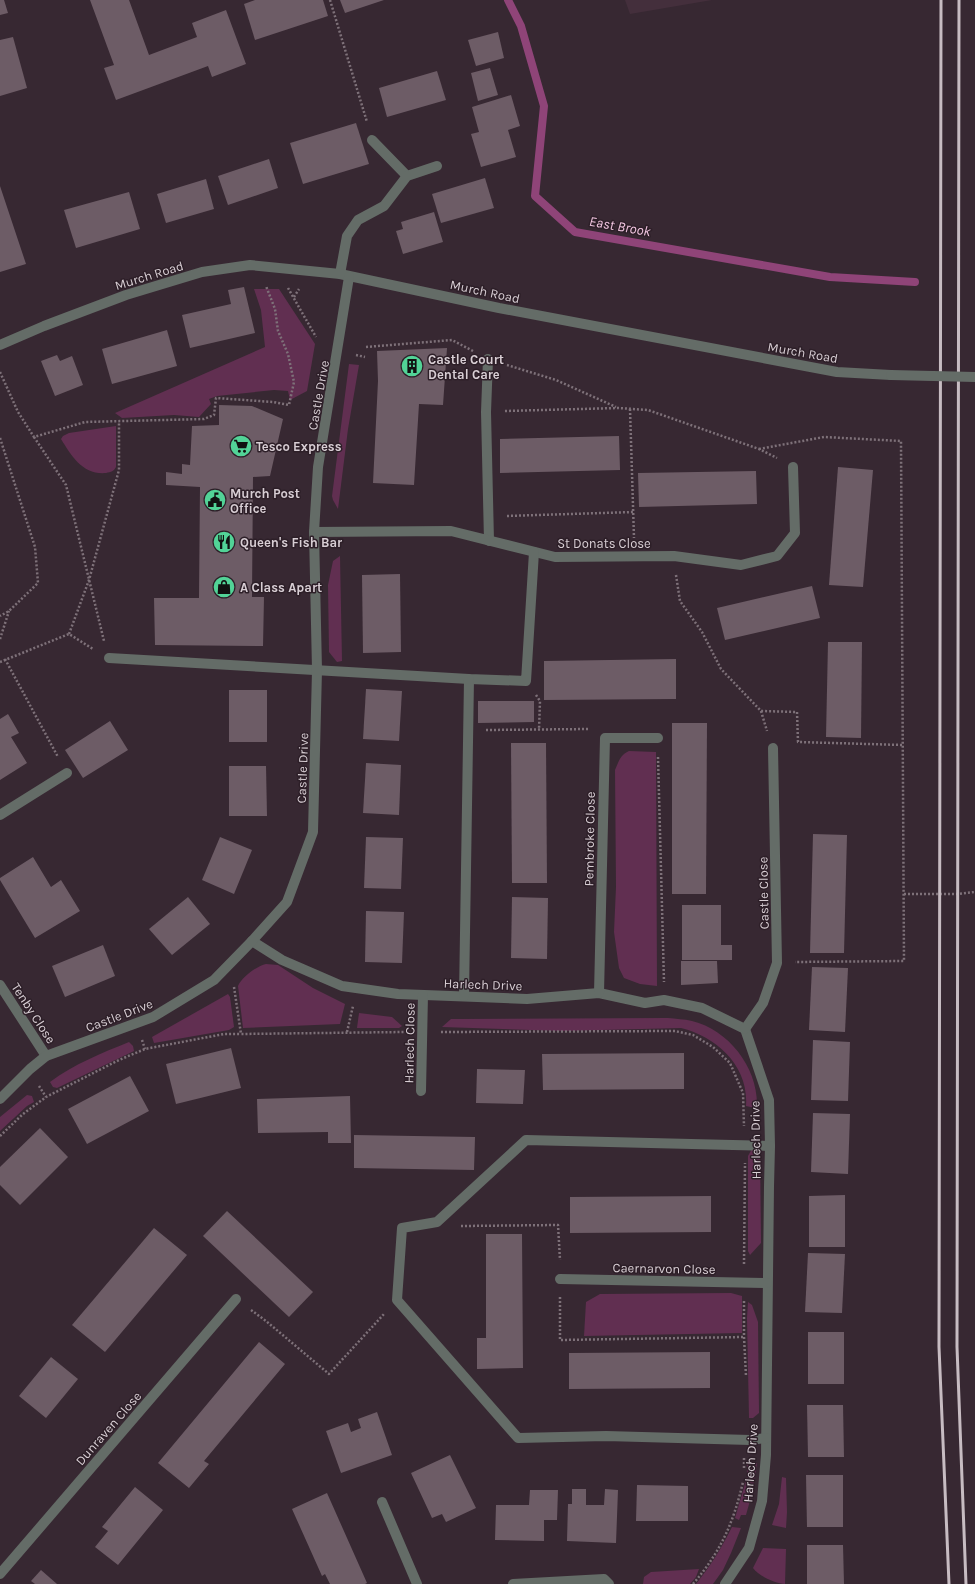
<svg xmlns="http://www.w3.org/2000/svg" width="975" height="1584" viewBox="0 0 975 1584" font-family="Karla,sans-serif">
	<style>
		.built { fill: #442f3c }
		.green { fill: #612f51 }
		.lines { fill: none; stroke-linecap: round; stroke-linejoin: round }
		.stream { stroke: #8f4478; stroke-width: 8 }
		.building { fill: #6d5c66 }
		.path { stroke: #7e7179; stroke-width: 2.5; stroke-dasharray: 2 2; stroke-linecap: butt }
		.minor { stroke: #646c67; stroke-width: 10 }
		.rail { stroke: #c7bcc2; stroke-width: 3 }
		.minor-bridge { stroke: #646c67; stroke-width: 10 }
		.labels { text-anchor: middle; stroke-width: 3; stroke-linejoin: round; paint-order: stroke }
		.street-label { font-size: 13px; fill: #d8ced4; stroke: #2d1f28 }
		.poi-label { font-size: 13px; font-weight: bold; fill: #d8ced4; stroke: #2d1f28; text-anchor: start }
		.water-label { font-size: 14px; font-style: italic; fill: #f3c7e2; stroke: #2d1f28 }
	</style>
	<rect width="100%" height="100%" fill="#372832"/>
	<polygon class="built" points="625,0 712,0 630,14"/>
	<g class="green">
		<polygon points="254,289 279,289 315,344 307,391 290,400 288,391 274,390 217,396 209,399 211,404 199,417 174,415 122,418 115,413 265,347 261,310"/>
		<polygon points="349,364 359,365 348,429 338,509 333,500 332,496"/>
		<path d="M116 426V467C114 471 111 472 106 473 83 475 72 457 61 439L63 436 69 433Z"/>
		<polygon points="340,556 342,661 337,662 329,652 328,585 333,561"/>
		<path d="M629 751 656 752 657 986 640 984 624 978 619 968 614 932 616 887 615 770C619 761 620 755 629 751Z"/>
		<path d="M266 964 278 965 313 988 345 1004 340 1024 243 1028 238 986C242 977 257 966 266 964Z"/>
		<polygon points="228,994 230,997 234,1027 229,1030 154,1043 152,1037"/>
		<polygon points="359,1013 392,1017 402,1026 399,1028 357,1028"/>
		<path d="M668 1018C676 1019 684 1019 692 1021 729 1030 758 1068 757 1106L755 1108 746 1106C749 1066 717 1037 681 1028L562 1031 442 1027 451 1019H457Z"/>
		<path d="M129 1042 133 1046 134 1051 57 1088 53 1087 50 1082C74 1064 102 1053 129 1042Z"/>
		<polygon points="27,1095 32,1096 34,1102 27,1106 0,1131 0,1117"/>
		<polygon points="752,1149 760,1153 761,1243 750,1255 748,1251 748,1156"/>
		<polygon points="731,1293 742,1296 742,1333 584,1336 586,1302 600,1294"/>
		<polygon points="748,1302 752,1305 758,1322 759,1413 753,1418 749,1418 747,1318"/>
		<path d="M747 1461 757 1463C755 1481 751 1498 746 1515H741L739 1520 735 1518 747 1477Z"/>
		<polygon points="782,1477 786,1478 787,1512 786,1528 772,1525 779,1504"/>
		<path d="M732 1527 741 1528 731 1553 723 1570 713 1584H696C711 1565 721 1549 732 1527Z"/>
		<path d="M763 1548 786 1549 785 1584C775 1584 759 1576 753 1568Z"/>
		<polygon points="699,1569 696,1577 690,1584 643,1584 644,1577 651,1572"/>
	</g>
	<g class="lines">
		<polyline class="stream" points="508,0 521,26 544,106 535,196 575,232 830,277 915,282"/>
	</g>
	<g class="building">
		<polygon points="0,0 4,0 8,13 0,15"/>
		<polygon points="90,0 129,0 149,55 197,37 192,23 226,10 246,64 212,77 208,66 116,100 104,68 114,65"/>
		<polygon points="255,0 323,0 328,16 255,40 244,4"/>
		<polygon points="340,0 384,0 345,13"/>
		<polygon points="498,32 504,58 476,66 468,40"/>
		<polygon points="13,37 27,88 0,96 0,40"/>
		<polygon points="490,68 498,95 478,101 471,73"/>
		<polygon points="437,71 446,100 387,117 379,88"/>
		<polygon points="511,95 520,126 508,130 516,157 481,167 471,134 479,132 472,107"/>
		<polygon points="356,123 369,164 303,184 290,143"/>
		<polygon points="269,159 278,188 228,205 218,176"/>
		<polygon points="485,178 494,208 441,223 432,194"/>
		<polygon points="206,179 214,209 166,223 157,194"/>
		<polygon points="0,186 26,264 0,272"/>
		<polygon points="129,192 140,229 76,248 64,210"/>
		<polygon points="434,212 443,242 403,254 396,231 403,229 401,222"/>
		<polygon points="244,287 255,333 190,348 182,315 231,304 228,290"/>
		<polygon points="167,330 177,366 112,384 102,349"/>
		<polygon points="447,348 443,405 419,404 414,485 373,483 378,381 377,351"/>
		<polygon points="57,355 60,361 72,356 83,385 55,396 41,361"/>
		<polygon points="219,405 252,406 283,419 270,476 253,477 252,597 264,597 263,646 155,645 154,598 199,598 200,487 166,485 166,472 182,474 182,464 190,465 192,426 219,425"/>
		<polygon points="619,436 620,470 500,473 500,439"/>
		<polygon points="838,467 873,470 863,587 829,585"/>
		<polygon points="756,471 757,504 639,507 638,473"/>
		<polygon points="400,574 401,652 363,653 362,575"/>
		<polygon points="812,586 820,618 725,640 717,608"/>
		<polygon points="828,642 862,642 861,738 826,737"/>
		<polygon points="676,659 676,699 544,700 544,661"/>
		<polygon points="366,689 402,691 399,741 363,739"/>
		<rect x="229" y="690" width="38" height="52"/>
		<polygon points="478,701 534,701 534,722 478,723"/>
		<polygon points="8,714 19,733 11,737 27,763 0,780 0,719"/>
		<polygon points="110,721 128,750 83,778 65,750"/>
		<polygon points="672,723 707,723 706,894 672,894"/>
		<polygon points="511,743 546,743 547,883 512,883"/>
		<polygon points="366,763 401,765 399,815 363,813"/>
		<polygon points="229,766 266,766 267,816 229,816"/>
		<polygon points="813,834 847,835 844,953 810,953"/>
		<polygon points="220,837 252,850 234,894 202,880"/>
		<polygon points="366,837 403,838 401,889 364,888"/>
		<polygon points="33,857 51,887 61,880 80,911 35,938 0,880 0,878"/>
		<polygon points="188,897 210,924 172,955 149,929"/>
		<polygon points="512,897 548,898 547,959 511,958"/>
		<polygon points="682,905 721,905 721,945 732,945 732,960 682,960"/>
		<polygon points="366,911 404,912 402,963 365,962"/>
		<polygon points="103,945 115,976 65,997 52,966"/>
		<polygon points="681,961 717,961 718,983 681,985"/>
		<polygon points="812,967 848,968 845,1032 809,1030"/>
		<polygon points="813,1040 850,1042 848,1101 811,1100"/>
		<polygon points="231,1048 241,1088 176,1104 166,1064"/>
		<polygon points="684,1053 684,1089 543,1090 542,1054"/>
		<polygon points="477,1069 525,1070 523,1104 476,1103"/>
		<polygon points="130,1076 149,1111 87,1144 68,1109"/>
		<polygon points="350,1096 351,1143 328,1143 328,1132 258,1133 257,1099"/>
		<polygon points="813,1113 850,1114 848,1174 811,1172"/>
		<polygon points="40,1128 68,1157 20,1205 0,1185 0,1167"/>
		<polygon points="354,1135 475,1137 474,1170 354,1168"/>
		<polygon points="845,1195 845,1247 809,1247 809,1196"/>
		<polygon points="711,1196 711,1232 570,1233 570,1197"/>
		<polygon points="227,1211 313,1292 289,1317 203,1236"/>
		<polygon points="154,1228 187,1255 105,1352 72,1325"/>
		<polygon points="486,1234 522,1234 523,1368 477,1369 477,1338 486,1338"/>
		<polygon points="808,1253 845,1254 842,1313 805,1312"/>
		<rect x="808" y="1332" width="36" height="52"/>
		<polygon points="259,1342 285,1364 204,1461 209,1464 189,1488 158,1463"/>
		<polygon points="710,1352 710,1388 569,1389 569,1353"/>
		<polygon points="51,1357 78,1379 46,1418 19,1396"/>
		<polygon points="807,1405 843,1405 844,1457 808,1457"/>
		<polygon points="377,1412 392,1455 341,1473 326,1431 348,1423 351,1432 361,1428 358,1419"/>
		<polygon points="450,1455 476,1508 446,1522 442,1514 432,1518 411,1473"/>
		<polygon points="806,1475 843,1475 843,1527 807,1527"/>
		<polygon points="637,1485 688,1486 688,1521 636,1521"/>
		<polygon points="135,1487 163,1510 118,1565 95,1547 108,1531 102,1527"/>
		<polygon points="572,1489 586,1489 586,1505 604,1505 605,1489 618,1490 616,1543 567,1541 568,1504 572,1504"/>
		<polygon points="530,1490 558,1490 557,1520 544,1520 544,1541 495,1540 496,1505 529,1505"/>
		<polygon points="327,1493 367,1583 365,1584 330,1584 325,1574 322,1576 292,1509"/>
		<polygon points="807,1545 843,1545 844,1584 807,1584"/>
		<polygon points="41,1570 57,1584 35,1584 31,1581"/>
	</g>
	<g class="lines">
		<g class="path">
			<polyline points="330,0 367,122"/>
			<polyline points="288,288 316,337"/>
			<polyline points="294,297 299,289"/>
			<polyline points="366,347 452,340 473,351"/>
			<polyline points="356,355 365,357"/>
			<polyline points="507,365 556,380 616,407"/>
			<polyline points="0,372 18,412 34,437 85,422 204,419 214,415 216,398 273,402 289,405 294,382 288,354 278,331 275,309 266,286"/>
			<polyline points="630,409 634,538"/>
			<polyline points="505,411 618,408 648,410 759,449 777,458"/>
			<polyline points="34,437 66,485 104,641"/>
			<polyline points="0,438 35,547 38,583 9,611 0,616"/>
			<polyline points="759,449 824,437 901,441 904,961 795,962"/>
			<polyline points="507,516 633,512"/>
			<polyline points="676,575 680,601 702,632 721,669 761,711 797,712 798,742 903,745"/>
			<polyline points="69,634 89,580 119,470 119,422"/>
			<polyline points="0,639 9,611"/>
			<polyline points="5,659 58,757"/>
			<polyline points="0,662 69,634 93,649"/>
			<polyline points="536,695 540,701 539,730"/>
			<polyline points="761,711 767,731"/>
			<polyline points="486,730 589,729"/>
			<polyline points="658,757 664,982"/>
			<polyline points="904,894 958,894 975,892"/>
			<polyline points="234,987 241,1034 404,1032"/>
			<polyline points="347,1032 353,1006"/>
			<polyline points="441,1032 675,1031 693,1035 713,1047 730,1063 743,1093 744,1126"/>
			<polyline points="142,1040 145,1049"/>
			<polyline points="39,1086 46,1097"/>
			<polyline points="0,1136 23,1114 46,1097 119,1060 145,1049 166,1045 224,1034 241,1034"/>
			<polyline points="461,1226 558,1225 560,1260"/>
			<polyline points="744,1264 745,1163"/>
			<polyline points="560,1297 560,1340 744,1337"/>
			<polyline points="744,1301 744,1337 746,1376"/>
			<polyline points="251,1310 266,1321 329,1374 384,1314"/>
			<polyline points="744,1458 744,1469"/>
			<path d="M693 1584C721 1551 733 1524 743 1482"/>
		</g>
		<g class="minor">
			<polyline points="372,140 407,176"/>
			<polyline points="340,274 347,236 358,220 384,206 407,176 437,166"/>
			<polyline points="0,345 44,326 126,295 202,272 250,265 340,274 499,308 837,372 891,375"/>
			<polyline points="488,359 486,412 489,541"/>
			<polyline points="314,532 451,531 555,557 674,556 741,565 777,556 795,533 793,467"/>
			<polyline points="109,658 469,679 526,681 534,552"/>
			<polyline points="0,815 67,773"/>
			<polyline points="252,941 282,960 342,986 398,994 527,999 599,993 645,1003 664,1000 702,1008 745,1029 769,1100 770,1146 769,1186 766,1455 762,1501 749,1548 725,1584"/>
			<polyline points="0,985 46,1056"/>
			<polyline points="599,993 605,738 658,738"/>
			<polyline points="464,996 469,679"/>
			<polyline points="745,1029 763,1003 777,963 773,748"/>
			<polyline points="421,1091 423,995"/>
			<polyline points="0,1099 30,1069 46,1056 153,1017 214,980 252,941 287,902 313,832 317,670 314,532 318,467 349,277"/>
			<polyline points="560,1279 767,1283"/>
			<polyline points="766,1438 750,1440 606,1436 518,1438 397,1300 402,1228 437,1222 526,1140 770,1146"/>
			<polyline points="382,1502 417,1584"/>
			<polyline points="0,1574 236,1299"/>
			<polyline points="513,1584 604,1579 609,1584"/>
		</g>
		<g class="rail">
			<polyline points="941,0 939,1347 949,1584"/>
			<polyline points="959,0 957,1347 966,1584"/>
		</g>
		<polyline class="minor-bridge" points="891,375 975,377"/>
	</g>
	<defs>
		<g id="building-disc" transform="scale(1.15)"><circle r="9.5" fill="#52d397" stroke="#2d1f28"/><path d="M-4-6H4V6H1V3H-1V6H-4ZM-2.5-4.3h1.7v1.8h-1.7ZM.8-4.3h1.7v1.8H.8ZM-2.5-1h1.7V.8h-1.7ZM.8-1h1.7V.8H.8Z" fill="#111"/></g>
		<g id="supermarket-disc" transform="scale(1.15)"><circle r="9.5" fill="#52d397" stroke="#2d1f28"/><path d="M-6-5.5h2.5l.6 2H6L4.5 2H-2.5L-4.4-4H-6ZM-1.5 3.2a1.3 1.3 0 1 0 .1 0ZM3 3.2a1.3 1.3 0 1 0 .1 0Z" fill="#111"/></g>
		<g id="civic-disc" transform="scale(1.15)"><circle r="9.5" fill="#52d397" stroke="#2d1f28"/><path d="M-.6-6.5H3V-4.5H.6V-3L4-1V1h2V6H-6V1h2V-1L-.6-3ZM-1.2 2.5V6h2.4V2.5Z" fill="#111"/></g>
		<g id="restaurant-disc" transform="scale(1.15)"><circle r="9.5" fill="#52d397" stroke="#2d1f28"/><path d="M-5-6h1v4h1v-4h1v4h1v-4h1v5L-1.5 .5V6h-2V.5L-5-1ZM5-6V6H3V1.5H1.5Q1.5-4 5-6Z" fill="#111"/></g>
		<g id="shop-disc" transform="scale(1.15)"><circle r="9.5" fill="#52d397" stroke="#2d1f28"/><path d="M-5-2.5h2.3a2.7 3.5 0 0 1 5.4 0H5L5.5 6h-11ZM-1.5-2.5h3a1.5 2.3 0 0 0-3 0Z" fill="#111"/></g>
	</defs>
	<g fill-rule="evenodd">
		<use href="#building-disc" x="412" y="366"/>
		<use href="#supermarket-disc" x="241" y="446"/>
		<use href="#civic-disc" x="215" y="500"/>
		<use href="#restaurant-disc" x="224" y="542"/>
		<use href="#shop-disc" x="224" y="587"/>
	</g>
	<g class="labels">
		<g class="street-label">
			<text transform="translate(149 275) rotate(-17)" y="5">Murch Road</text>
			<text transform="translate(485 291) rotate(12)" y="5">Murch Road</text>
			<text transform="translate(803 352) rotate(10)" y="5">Murch Road</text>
			<text transform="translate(318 395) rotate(-80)" y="5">Castle Drive</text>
			<text x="604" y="548">St Donats Close</text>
			<text transform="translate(302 768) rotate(-88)" y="5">Castle Drive</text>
			<text transform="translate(589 839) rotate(-89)" y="5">Pembroke Close</text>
			<text transform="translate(763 893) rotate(-91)" y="5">Castle Close</text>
			<text transform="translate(483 984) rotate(2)" y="5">Harlech Drive</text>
			<text transform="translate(34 1013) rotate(57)" y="5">Tenby Close</text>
			<text transform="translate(119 1015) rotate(-21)" y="5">Castle Drive</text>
			<text transform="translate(409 1043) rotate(-89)" y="5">Harlech Close</text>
			<text transform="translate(755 1140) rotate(-91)" y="5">Harlech Drive</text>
			<text transform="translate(664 1268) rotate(1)" y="5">Caernarvon Close</text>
			<text transform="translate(108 1428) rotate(-49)" y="5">Dunraven Close</text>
			<text transform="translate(750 1463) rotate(-86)" y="5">Harlech Drive</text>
		</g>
		<g class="poi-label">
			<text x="428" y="364">Castle Court<tspan x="428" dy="15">Dental Care</tspan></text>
			<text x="256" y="451">Tesco Express</text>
			<text x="230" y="498">Murch Post<tspan x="230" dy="15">Office</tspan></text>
			<text x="240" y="547">Queen's Fish Bar</text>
			<text x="240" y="592">A Class Apart</text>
		</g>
		<g class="water-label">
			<text transform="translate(620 226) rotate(10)" y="5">East Brook</text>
		</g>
	</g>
</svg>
